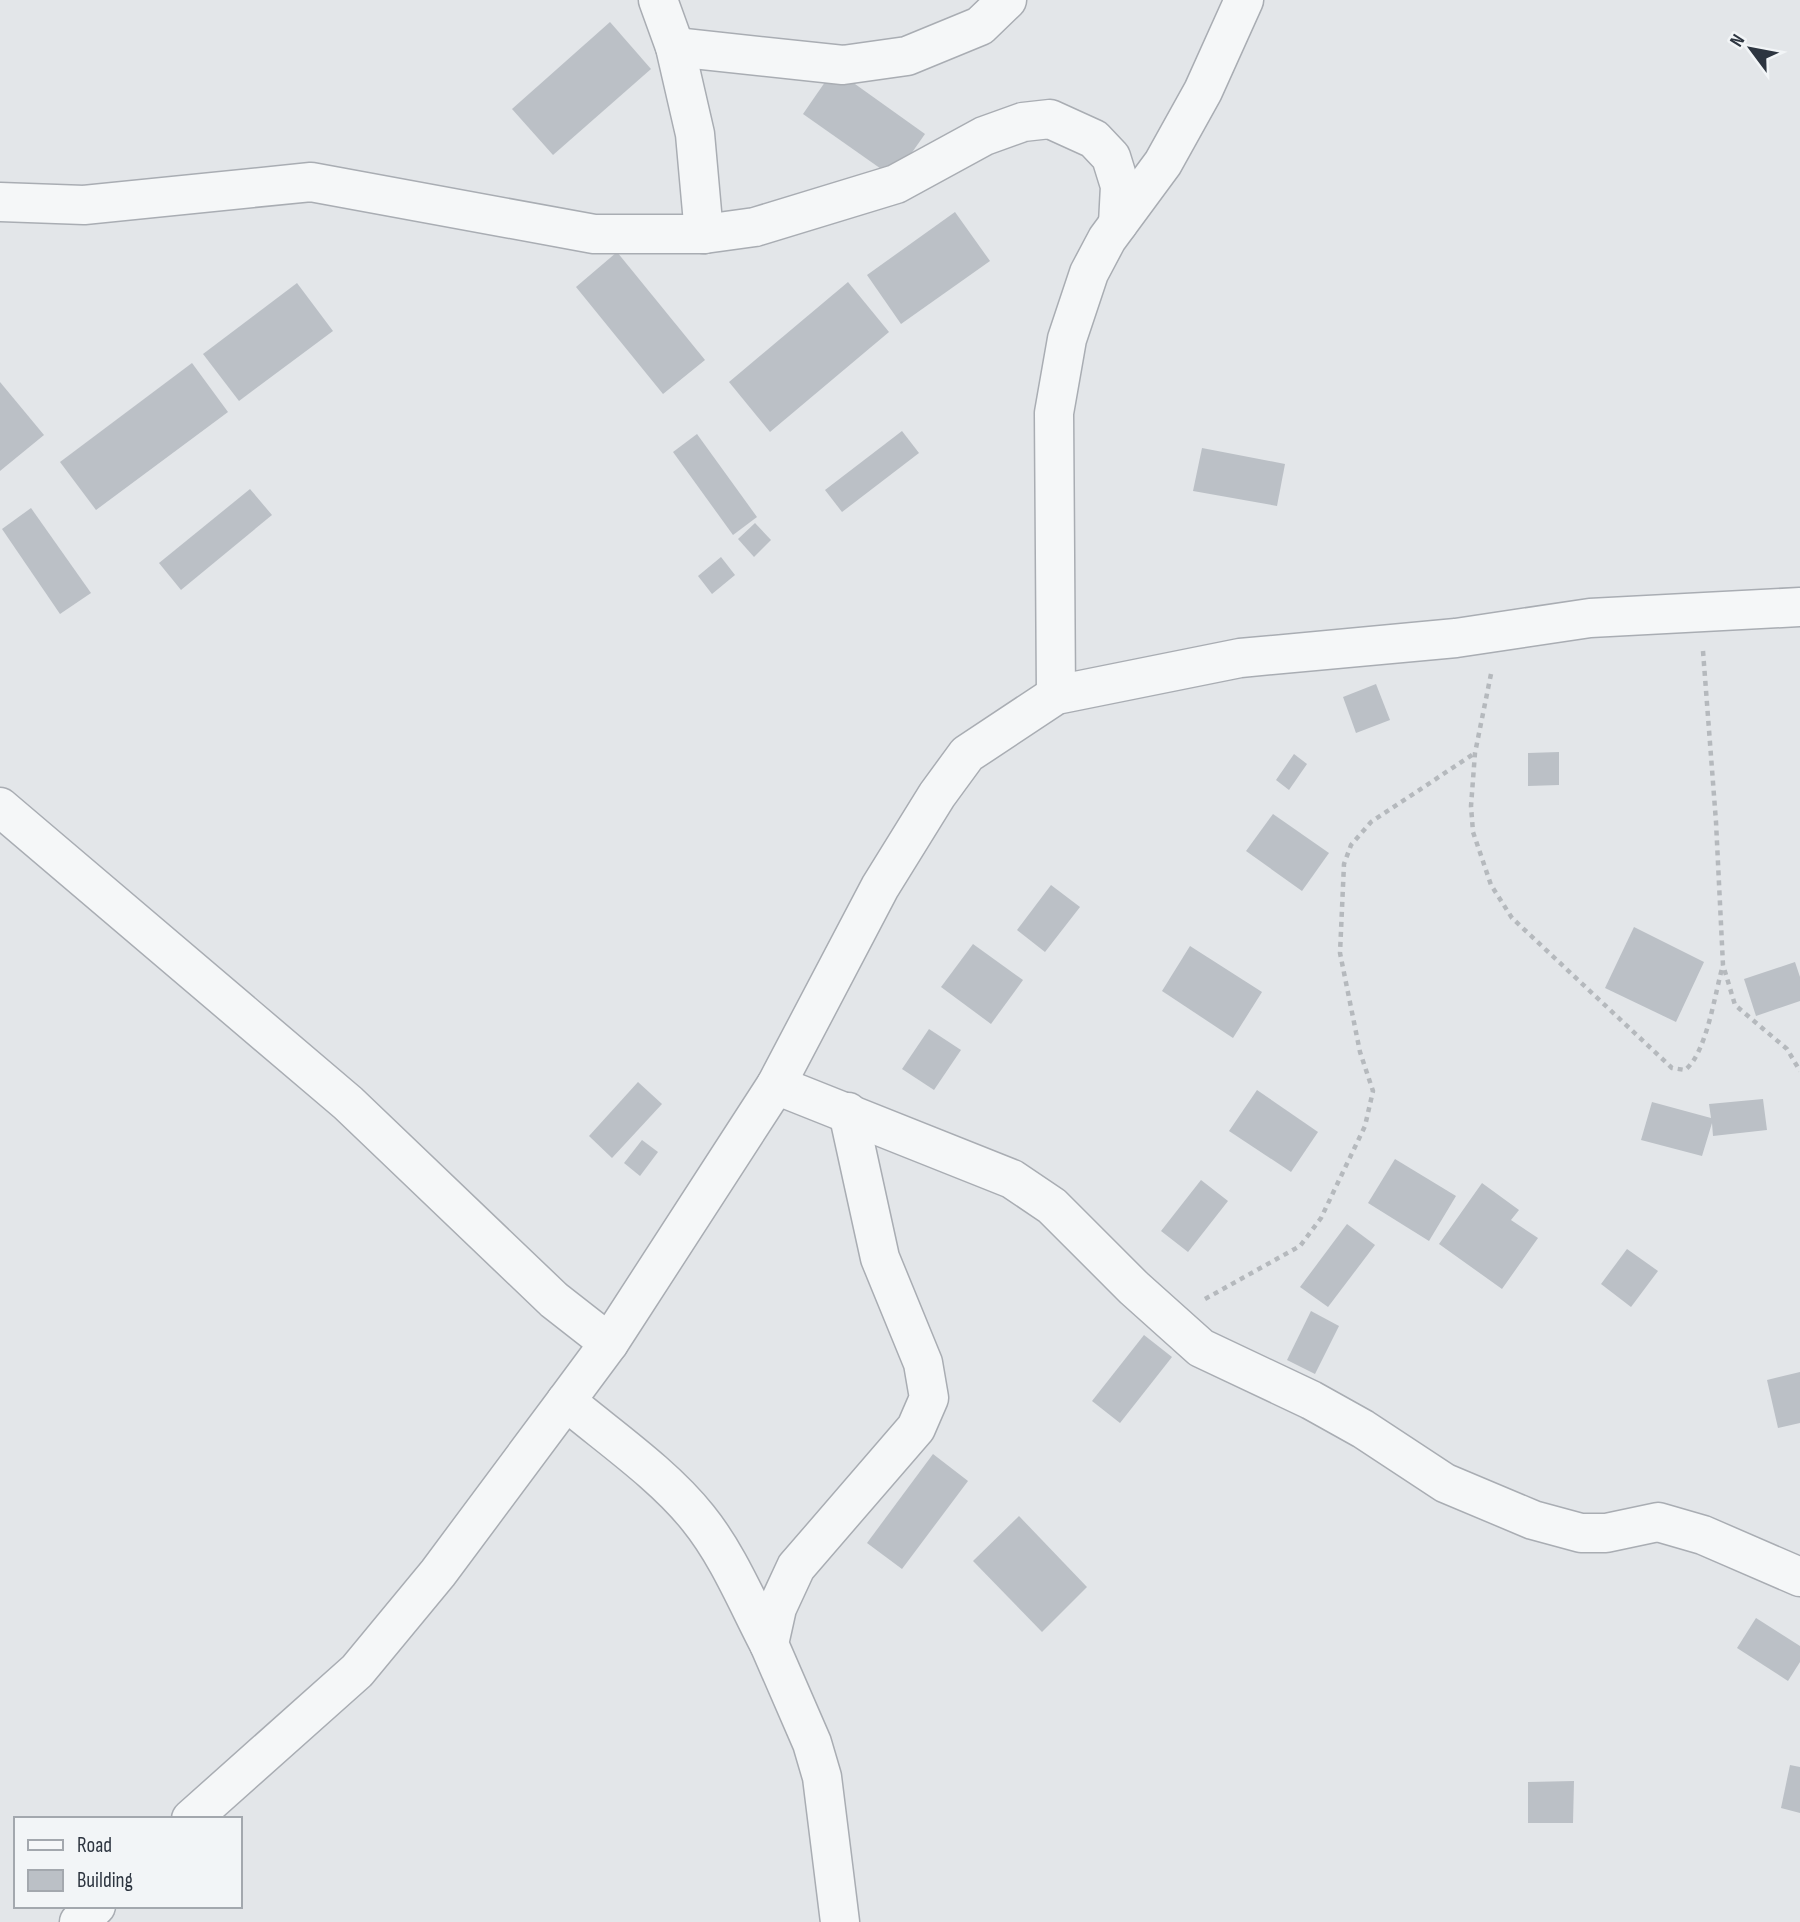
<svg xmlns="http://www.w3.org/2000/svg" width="1800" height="1922" viewBox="0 0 1800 1922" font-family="'Sofia Sans Condensed',sans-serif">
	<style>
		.building { fill: #bbc0c6 }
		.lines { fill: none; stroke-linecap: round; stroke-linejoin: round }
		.street-casing { stroke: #a9adb3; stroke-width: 41 }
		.path { stroke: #b5b9bd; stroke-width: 4.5; stroke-dasharray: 5 5; stroke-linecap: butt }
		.street { stroke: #f5f7f8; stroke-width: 38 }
	</style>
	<rect width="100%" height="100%" fill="#e3e6e9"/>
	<g class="building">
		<polygon points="610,22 651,69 553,155 512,109"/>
		<polygon points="834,69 925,134 894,178 803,114"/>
		<polygon points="955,212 990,261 901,324 867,275"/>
		<polygon points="617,252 705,360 663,394 576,287"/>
		<polygon points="848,282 889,332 770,432 729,382"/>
		<polygon points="297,283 333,331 239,401 203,354"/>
		<polygon points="192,363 228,412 96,510 60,462"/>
		<polygon points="0,382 44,435 0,471"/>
		<polygon points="902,431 919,453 842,512 825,490"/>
		<polygon points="697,434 757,517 733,535 673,452"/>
		<polygon points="1202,448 1285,464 1277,506 1193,491"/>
		<polygon points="250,489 272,515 181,590 159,563"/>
		<polygon points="31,508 91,593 60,614 2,529"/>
		<polygon points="755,523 771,540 754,557 738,539"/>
		<polygon points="721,557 735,575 712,594 698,576"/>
		<polygon points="1376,684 1390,720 1356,733 1343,697"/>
		<polygon points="1559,752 1559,785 1528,786 1528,753"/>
		<polygon points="1294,754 1307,764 1289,790 1276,780"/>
		<polygon points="1273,814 1329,853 1302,891 1246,851"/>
		<polygon points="1051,885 1080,907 1045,952 1017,930"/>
		<polygon points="1634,927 1704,962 1676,1022 1605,988"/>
		<polygon points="973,944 1023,980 991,1024 941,987"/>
		<polygon points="1190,946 1262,992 1233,1038 1162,991"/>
		<polygon points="1795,962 1800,977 1800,1001 1756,1016 1744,979"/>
		<polygon points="929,1029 961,1050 934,1090 902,1069"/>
		<polygon points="638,1082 662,1104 612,1158 589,1136"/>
		<polygon points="1257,1090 1318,1132 1291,1172 1229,1131"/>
		<polygon points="1763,1099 1767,1130 1713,1136 1712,1123 1702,1156 1641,1140 1652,1102 1711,1118 1709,1104"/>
		<polygon points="642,1140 658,1152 640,1176 624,1163"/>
		<polygon points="1395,1159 1456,1196 1429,1241 1368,1203"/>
		<polygon points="1201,1180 1228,1201 1188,1252 1161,1231"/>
		<polygon points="1482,1183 1519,1210 1511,1220 1538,1238 1502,1289 1439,1244"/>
		<polygon points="1347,1224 1375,1245 1328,1307 1300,1287"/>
		<polygon points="1627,1249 1658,1271 1631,1307 1601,1284"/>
		<polygon points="1311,1311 1339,1326 1315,1374 1287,1360"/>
		<polygon points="1144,1335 1172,1357 1120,1423 1092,1401"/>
		<polygon points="1800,1372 1800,1423 1778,1428 1767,1380"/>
		<polygon points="933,1454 968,1481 902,1569 867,1543"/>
		<polygon points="1019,1516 1087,1587 1042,1632 973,1561"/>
		<polygon points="1756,1618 1800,1646 1800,1662 1788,1681 1737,1648"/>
		<polygon points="1790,1765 1800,1767 1800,1813 1781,1808"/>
		<polygon points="1574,1781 1573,1823 1528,1823 1528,1782"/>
	</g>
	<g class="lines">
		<g class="street-casing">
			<g id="street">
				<polyline points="658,0 675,47 695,134 704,234"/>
				<polyline points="675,47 843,65 907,56 980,26 1007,0"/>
				<polyline points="0,202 84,205 311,182 594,234 704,234 755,227 896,184 984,136 1023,122 1050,119 1094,139 1111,157 1120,186 1118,224"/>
				<polyline points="1056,695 1054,413 1067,339 1089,273 1107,239 1163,163 1203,91 1244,0"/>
				<polyline points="0,807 348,1103 554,1300 609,1343"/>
				<polyline points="776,1085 1012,1179 1052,1206 1134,1288 1201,1348 1311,1400 1363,1429 1445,1483 1533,1520 1581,1533 1606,1533 1658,1522 1703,1535 1800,1577"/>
				<path d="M566 1401C609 1437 664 1475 698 1518 728 1555 747 1602 769 1644"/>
				<polyline points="191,1819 357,1671 438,1573 566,1401 609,1343 776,1085 880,887 937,795 967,754 1056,695 1240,658 1456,638 1590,618 1800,607"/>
				<polyline points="79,1922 96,1906"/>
				<polyline points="840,1922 822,1777 812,1743 769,1644 777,1608 796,1567 916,1428 929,1398 923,1363 880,1258 848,1112"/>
			</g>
		</g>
		<g class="path">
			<polyline points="1703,651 1716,822 1723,965 1735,1005 1787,1049 1800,1071"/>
			<path d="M1491 674 1475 753 1471 806 1473 832 1491 885 1512 918 1672 1068 1685 1070C1707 1053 1715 992 1723 965"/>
			<polyline points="1205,1299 1300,1246 1321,1218 1365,1126 1373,1091 1360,1052 1340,953 1344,864 1351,845 1371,822 1475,753"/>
		</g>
		<use href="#street" class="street"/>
	</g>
	<rect x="14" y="1817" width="228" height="91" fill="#f2f5f7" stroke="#a3a8ae" stroke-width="2"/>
	<rect x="28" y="1840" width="35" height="10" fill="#f5f7f8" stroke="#a3a8ae" stroke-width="2"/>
	<text x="77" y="1852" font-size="21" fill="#2d3540">Road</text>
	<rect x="28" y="1870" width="35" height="21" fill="#bbc0c6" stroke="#a3a8ae" stroke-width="2"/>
	<text x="77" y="1887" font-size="21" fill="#2d3540">Building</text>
	<g transform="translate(1751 49) rotate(302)" stroke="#f2f5f7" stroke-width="5" paint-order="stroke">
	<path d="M0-5L12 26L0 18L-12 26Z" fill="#2d3540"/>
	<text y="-10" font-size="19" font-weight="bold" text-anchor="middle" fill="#2d3540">N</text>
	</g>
</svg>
